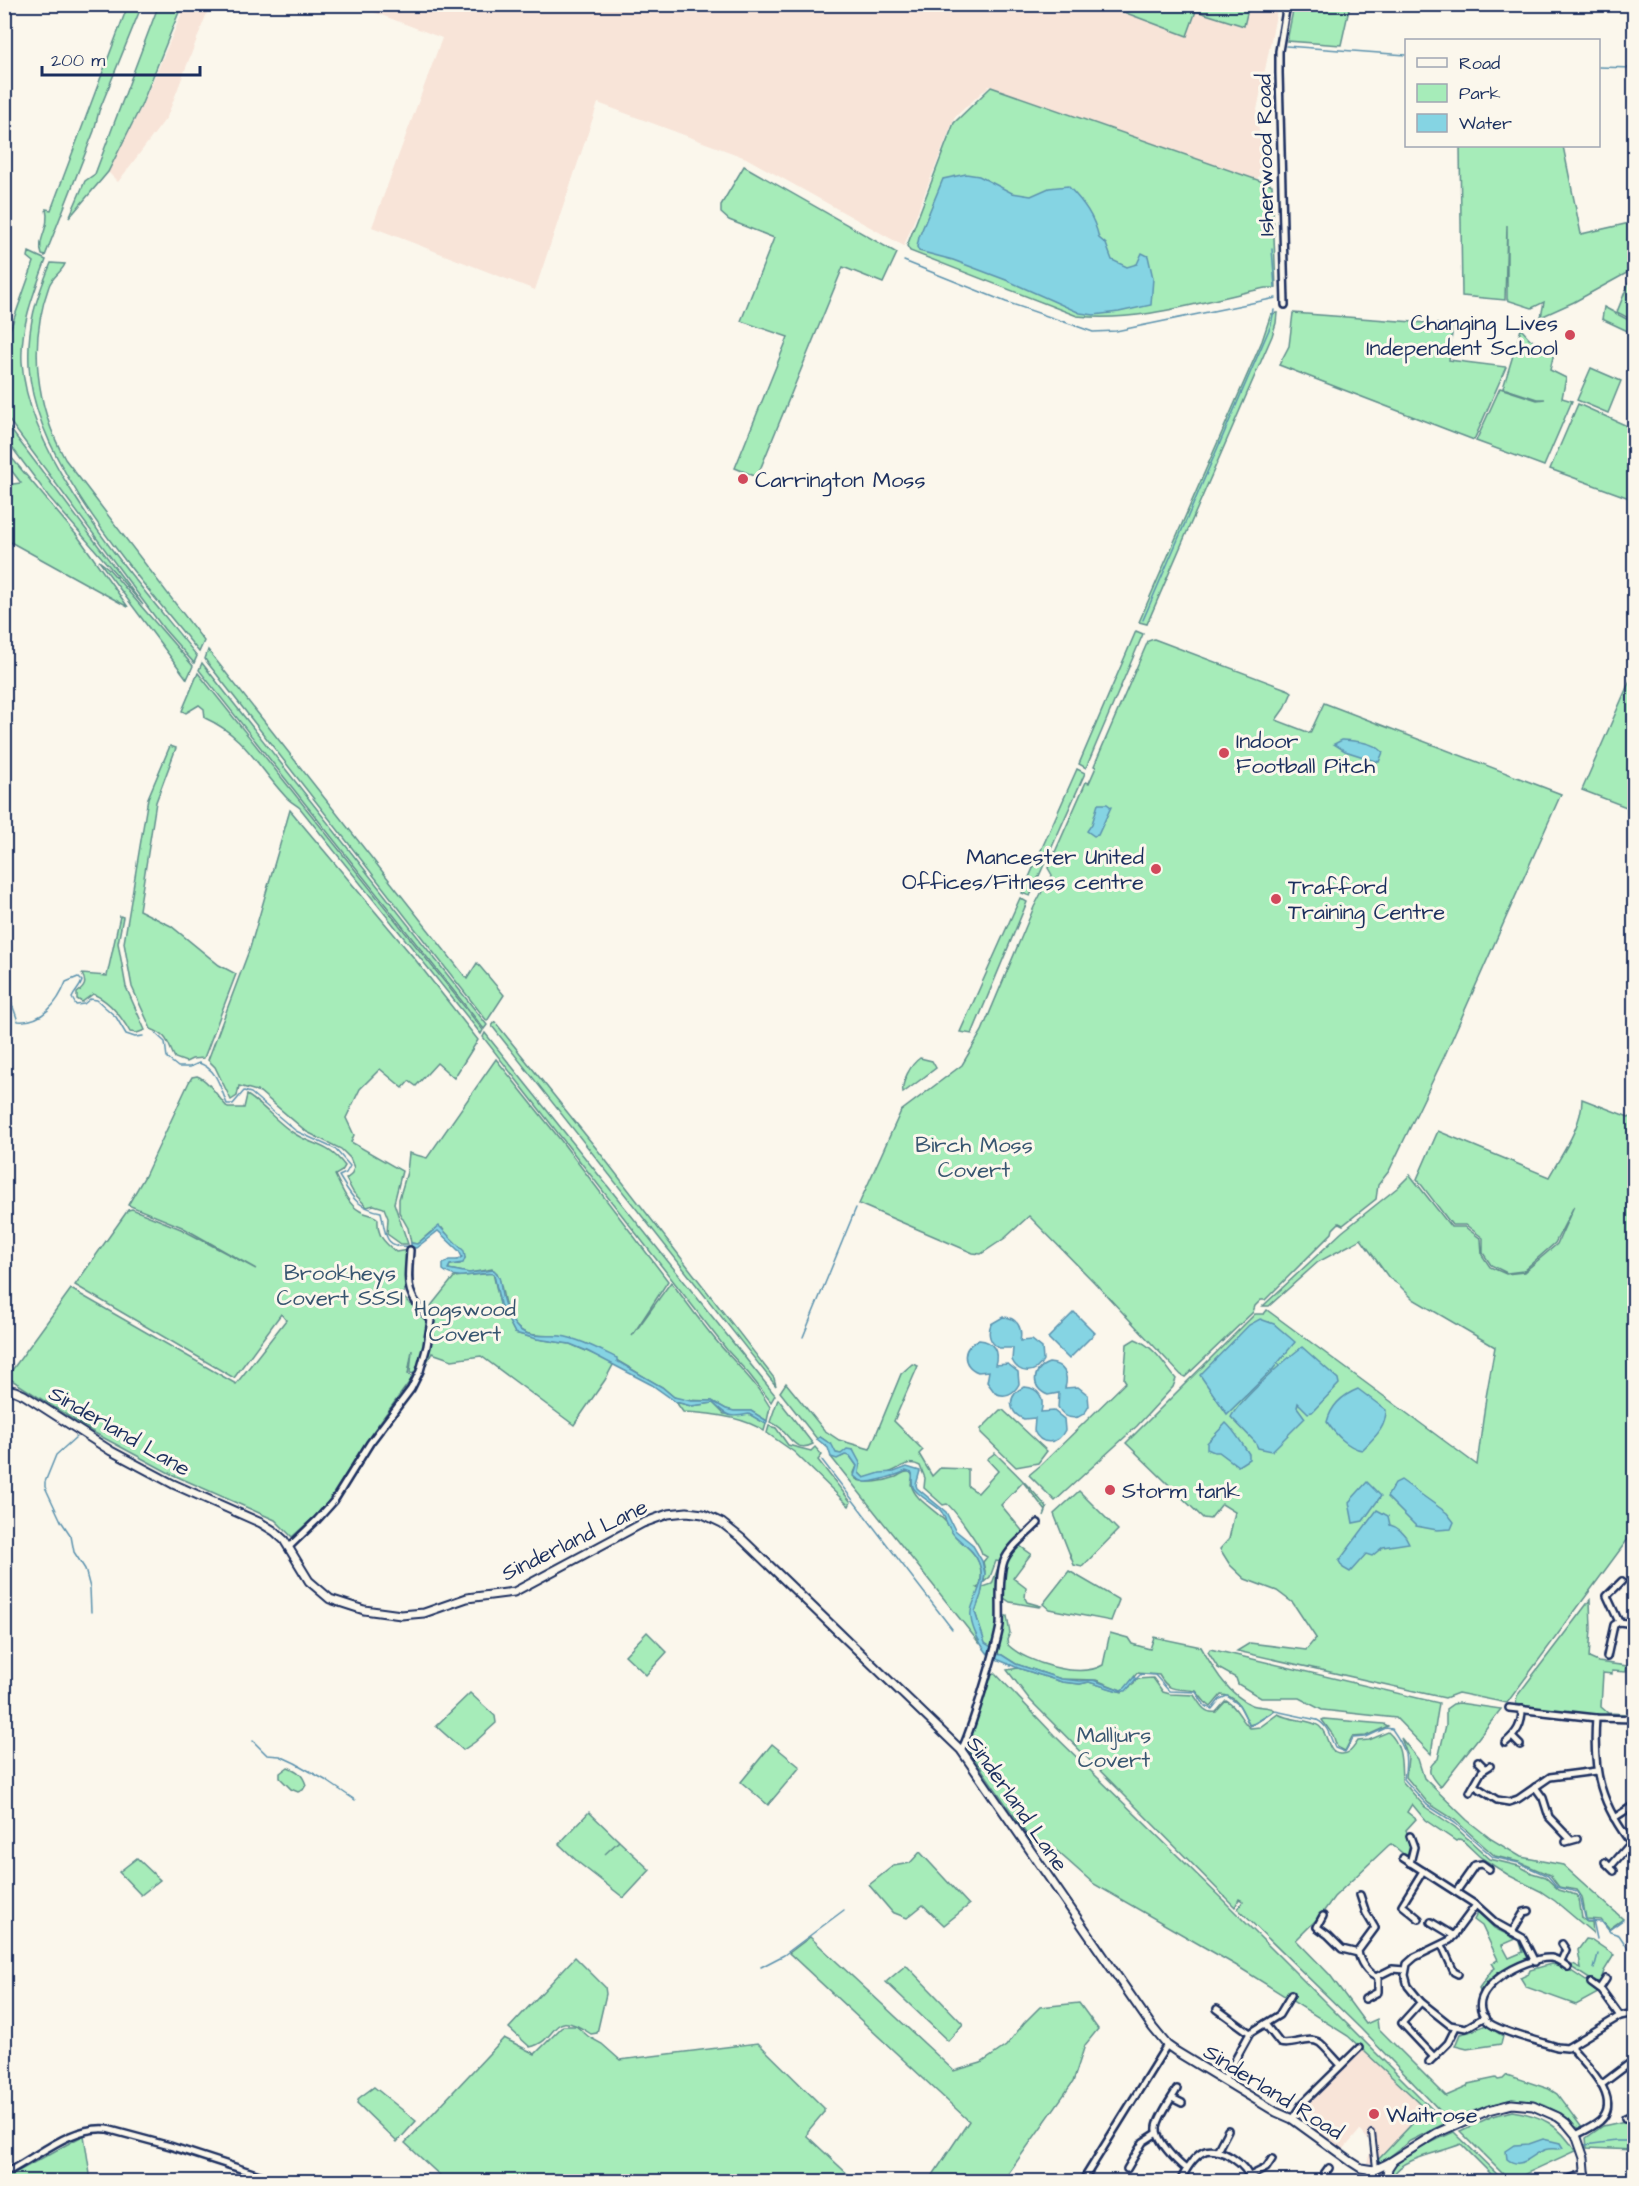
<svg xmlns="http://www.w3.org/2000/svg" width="1639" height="2186" viewBox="0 0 1639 2186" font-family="'Architects Daughter',sans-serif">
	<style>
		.built { fill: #f8e4d8 }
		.green { fill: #a6ecb9; stroke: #608e8c; stroke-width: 1.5 }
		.water { fill: #85d4e3; stroke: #5b92ae; stroke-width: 1.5 }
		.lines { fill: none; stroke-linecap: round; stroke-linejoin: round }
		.stream { stroke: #5b92ae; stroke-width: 1.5 }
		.pedestrian-casing { stroke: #1b2f5e; stroke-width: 8 }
		.minor-casing { stroke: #1b2f5e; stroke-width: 10 }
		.tertiary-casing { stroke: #1b2f5e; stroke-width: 11 }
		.pedestrian { stroke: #fbf7ec; stroke-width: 4 }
		.minor { stroke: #fbf7ec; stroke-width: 5 }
		.tertiary { stroke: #fbf7ec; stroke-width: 7 }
		.poi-dot { fill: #d1495b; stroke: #fbf7ec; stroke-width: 2 }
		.labels { text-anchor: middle; stroke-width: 6; stroke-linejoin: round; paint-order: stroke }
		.street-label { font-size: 22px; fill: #1b2f5e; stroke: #fbf7ec }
		.poi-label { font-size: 22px; fill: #1b2f5e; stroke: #fbf7ec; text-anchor: start }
		.park-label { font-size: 22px; fill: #375570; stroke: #fbf7ec }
	</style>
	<rect width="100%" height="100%" fill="#fbf7ec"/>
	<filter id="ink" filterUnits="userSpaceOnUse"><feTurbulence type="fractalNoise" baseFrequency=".0167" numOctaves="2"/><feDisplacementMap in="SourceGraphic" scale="12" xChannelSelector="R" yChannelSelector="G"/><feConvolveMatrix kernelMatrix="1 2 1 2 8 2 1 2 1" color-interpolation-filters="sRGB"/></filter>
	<g filter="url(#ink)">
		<g class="built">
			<polygon points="182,5 210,5 167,117 118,182 108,172 141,108 182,13"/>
			<polygon points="355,5 1278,5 1256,115 1265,161 1257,180 989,86 955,117 904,246 746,158 598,103 535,290 372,227 442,38"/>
			<polygon points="1362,2047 1427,2110 1394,2143 1381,2159 1375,2163 1367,2163 1371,2149 1371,2143 1360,2130 1343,2150 1304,2125 1297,2114"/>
		</g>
		<g class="green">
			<polygon points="159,4 179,5 179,12 141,106 108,172 69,218 85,181 95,174"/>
			<path d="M128 5H142L99 111 94 131 45 256 42 255C36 239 51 228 46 209L51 210Z"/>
			<polygon points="1105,5 1249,4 1249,5 1244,26 1196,11 1187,36"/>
			<polygon points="1294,5 1350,5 1341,45 1287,41"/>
			<path d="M991 87 1272 185 1276 288H1265C1204 301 1139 323 1077 316L910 251 907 246 954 123Z"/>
			<polygon points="1460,146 1509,146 1509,148 1510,146 1563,146 1581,234 1634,222 1634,321 1617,312 1634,269 1574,302 1541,317 1544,302 1532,308 1507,300 1507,225 1505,300 1462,296"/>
			<polygon points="744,166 897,253 883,283 843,267 757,477 735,468 788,337 741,321 774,238 729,220 721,213 721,205"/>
			<path d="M29 252 46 260C34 292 20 327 22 362 28 462 136 579 197 656L194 663 164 629 5 415V344L34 262 28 257Z"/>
			<path d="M51 263 65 264C61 273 52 277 49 286 28 344 36 406 65 459L204 641 199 652C141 579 32 461 29 365 27 325 36 299 51 263Z"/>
			<polygon points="1604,307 1634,323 1634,334 1602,319"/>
			<polygon points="1277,313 1276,323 1272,336 1147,624 1139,622 1262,341 1271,314"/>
			<polygon points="1293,313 1453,325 1449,360 1506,367 1474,440 1279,365 1289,346"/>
			<polygon points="1521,329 1530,339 1554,353 1550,370 1566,378 1562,398 1572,401 1544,466 1476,441 1500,388 1537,400 1545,399 1537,399 1503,388"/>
			<polygon points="1591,368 1621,381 1608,413 1577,400"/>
			<polygon points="1578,404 1634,429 1634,493 1632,499 1550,469"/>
			<polygon points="5,422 143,605 49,497 5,438"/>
			<polygon points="5,450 79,538 128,607 5,539 5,485 21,483 5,462"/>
			<polygon points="99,561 108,568 193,666 187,679"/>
			<polygon points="1136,631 1143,634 1086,768 1079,764"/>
			<polygon points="1154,639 1289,690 1292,692 1286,706 1276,720 1310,733 1324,703 1561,794 1444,1057 1389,1171 1378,1185 1376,1199 1343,1225 1339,1223 1333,1229 1332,1233 1265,1300 1261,1300 1255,1306 1253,1312 1185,1377 1181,1375 1094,1282 1029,1216 1005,1238 981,1254 973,1253 859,1204 901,1111 962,1065 982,1031 1034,907 1048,880 1051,879 1052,875 1048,868 1086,782 1089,783 1096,767 1094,766 1148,641"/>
			<polygon points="208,650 467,979 477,963 504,995 487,1021 207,662 205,659"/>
			<polygon points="202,663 487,1025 484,1029 199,670"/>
			<polygon points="1634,671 1634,810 1582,790"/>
			<path d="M198 673 483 1030 481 1034 300 808C295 804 289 801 285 796 257 766 245 736 205 718L204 709 199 705 186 713 182 711Z"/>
			<path d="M170 746 176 748 156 802 139 910 171 926 219 965 236 974 204 1058 192 1059 186 1062 175 1058C167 1043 169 1036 151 1029L132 987 124 943 148 798Z"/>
			<polygon points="1077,769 1085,773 1030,896 1022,893"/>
			<polygon points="290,810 414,958 478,1040 454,1078 437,1063 416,1086 409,1081 403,1088 380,1069 360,1089 346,1118 354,1135 351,1142 402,1171 394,1203 408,1244 401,1244 387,1234 388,1218 384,1208 374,1205 367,1207 353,1192 346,1179 351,1175 354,1168 350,1158 341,1149 307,1132 260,1092 239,1086 237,1096 231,1100 215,1067 208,1060 250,948"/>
			<polygon points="1020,898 1027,902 972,1034 960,1032"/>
			<path d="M120 916 123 917 118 943 126 987 145 1030 137 1033 130 1032C121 1016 110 1001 93 994L82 1002 77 999V993C85 987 87 983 82 974L107 976Z"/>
			<polygon points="495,1022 600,1153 774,1378 776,1386 492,1026"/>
			<polygon points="485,1033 775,1395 771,1402 749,1374 727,1350 483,1037"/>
			<path d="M920 1058 932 1061 936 1068 903 1093C901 1082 911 1064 920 1058Z"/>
			<path d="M496 1059 559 1138 668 1281 632 1336 671 1282C689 1305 706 1330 726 1352 742 1370 758 1386 770 1407L767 1421 751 1411H734L726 1409 712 1401 682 1400 674 1397 662 1387C630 1370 598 1344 563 1337 548 1334 531 1339 518 1328 502 1315 505 1290 497 1273L492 1269 469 1273 448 1269 450 1265 460 1264 465 1258 442 1228 431 1232 417 1244 411 1243 408 1228 399 1212V1199L407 1172 409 1153 427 1158Z"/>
			<path d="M197 1076C210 1081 218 1098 228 1108H244L247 1095C265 1106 277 1123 295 1134 316 1147 329 1144 345 1166L342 1171 335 1175C341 1187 348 1205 360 1211 367 1215 373 1214 378 1219 377 1236 384 1242 396 1252L408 1250 407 1275 403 1297 410 1304 426 1312 454 1277 493 1273 500 1304 515 1333 537 1339 570 1344 614 1363 605 1380 574 1425 481 1356 452 1360 432 1353 420 1375 410 1373 412 1350 408 1374 413 1377 372 1433 324 1508 292 1537 275 1520 171 1474 91 1431 7 1377 71 1289 236 1384 286 1320 281 1314 234 1378 75 1285 128 1210 132 1209 181 1229 256 1269 182 1227 128 1205 145 1176 189 1082 192 1077Z"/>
			<path d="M1582 1099 1634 1119V1531L1507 1703 1458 1693 1445 1698 1237 1651 1250 1643 1306 1650 1316 1638 1293 1603 1277 1591 1245 1579 1230 1565 1220 1549 1229 1539 1235 1512 1222 1504 1210 1519 1203 1518 1126 1443 1255 1314H1264L1267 1310 1477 1465 1486 1397 1495 1347 1413 1299 1399 1285 1389 1278 1361 1239 1318 1262 1269 1306H1263L1342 1232 1397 1188 1410 1175 1451 1227H1465L1481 1239 1482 1255 1490 1267 1506 1274 1524 1272 1557 1244 1574 1206 1555 1243 1523 1271 1507 1273 1491 1265 1483 1253V1238L1466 1225H1452L1417 1179 1438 1131 1549 1177C1562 1154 1582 1126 1582 1099Z"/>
			<path d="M1135 1339C1154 1346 1164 1364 1176 1379L1173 1387 1137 1426 1055 1501 1029 1475 1041 1465 1126 1382 1124 1379 1127 1344Z"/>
			<path d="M912 1364 918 1366 894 1421 923 1450 919 1454 932 1476 940 1468 968 1469V1486L978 1493 998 1471 987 1459 995 1453C1012 1470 1032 1488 1047 1508L1044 1516 1046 1511 1023 1482 1001 1505 1024 1533 1007 1549 1002 1562 996 1561 990 1577 984 1582 985 1571 983 1562 987 1557 982 1554C981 1546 953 1508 947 1504L943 1505 924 1488 925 1478 920 1466C909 1460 903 1466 893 1471 887 1474 871 1477 864 1478L859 1473 860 1467 853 1450 841 1454 835 1453 826 1441 820 1437 817 1439 780 1392 786 1383 824 1430 839 1440 870 1449 901 1374Z"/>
			<path d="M778 1399 813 1444C798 1452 792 1441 783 1431 780 1427 775 1424 770 1422Z"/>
			<path d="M676 1402 691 1406 713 1403 724 1414H749L766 1424 764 1431C742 1416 709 1413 683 1412Z"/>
			<polygon points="1000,1410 1003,1410 1047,1451 1038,1463 1016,1467 981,1433 981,1429"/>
			<polygon points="769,1426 776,1428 788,1445 811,1451 815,1447 822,1455 818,1460 851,1502 849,1506 794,1452 767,1433"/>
			<path d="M845 1455 850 1456 857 1466 854 1473 856 1479C867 1485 885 1481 896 1477 902 1474 904 1471 910 1472L913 1476 911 1484C915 1501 935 1509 946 1522 950 1527 952 1533 957 1538 974 1552 985 1562 980 1586L977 1588 979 1589 972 1621 980 1644 831 1457H841Z"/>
			<polygon points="1079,1491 1118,1530 1082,1567 1074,1565 1054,1514"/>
			<path d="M1017 1546H1020L1031 1554 1013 1578 1026 1588 1025 1598 1027 1602 1041 1606 1039 1607 1010 1602 1004 1598C1001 1579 1003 1561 1017 1546Z"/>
			<path d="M999 1565 1001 1566C999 1592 1002 1623 991 1647L985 1644 975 1612 983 1587 992 1584Z"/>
			<polygon points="1069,1571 1119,1600 1111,1621 1049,1609 1043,1604"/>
			<polygon points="1590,1600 1591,1629 1589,1658 1598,1662 1627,1666 1626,1672 1612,1671 1612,1674 1603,1673 1601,1707 1608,1713 1627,1714 1627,1717 1595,1717 1516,1704 1517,1696"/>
			<path d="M1004 1616H1007L1010 1633 1007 1640 1008 1645C1027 1663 1079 1679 1103 1665L1110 1633 1128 1638 1132 1644 1150 1649 1154 1637 1201 1647C1214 1669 1227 1694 1252 1705 1259 1708 1268 1705 1275 1710L1256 1723 1249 1725C1243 1712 1238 1695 1221 1695L1211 1707 1205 1702 1196 1691C1177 1687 1170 1694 1159 1675L1137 1673 1125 1689 1121 1690 1096 1680 1061 1679 1016 1664 1002 1655 996 1654 1000 1642Z"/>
			<polygon points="647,1632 667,1652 646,1675 625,1655"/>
			<polygon points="1210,1649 1439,1703 1431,1754 1396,1718 1322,1710 1299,1698 1261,1698 1238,1684 1236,1678 1218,1668 1208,1652"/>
			<path d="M1018 1668 1062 1682 1080 1684 1089 1682 1122 1692 1134 1684 1136 1679 1153 1678 1163 1692 1170 1694 1194 1695C1200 1704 1204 1714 1216 1712L1226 1701C1238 1707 1240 1720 1250 1728L1260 1727 1278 1714C1290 1721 1310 1719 1319 1726 1330 1735 1326 1753 1340 1754 1350 1755 1353 1748 1358 1741L1369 1740 1388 1732C1403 1745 1401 1764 1402 1781L1425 1807 1455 1827 1490 1859 1519 1866 1532 1873 1545 1877 1559 1890 1576 1895 1579 1899 1582 1918 1587 1922H1592L1593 1933 1555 1901 1540 1891 1510 1876 1480 1857 1462 1840 1459 1839 1456 1841 1425 1820 1412 1804 1407 1812 1416 1819 1406 1830 1412 1845 1409 1855 1406 1856 1391 1844 1389 1845 1334 1897 1321 1915 1296 1940 1330 1975 1366 2024 1377 2019 1378 2028 1446 2096 1467 2087 1468 2084 1496 2078 1498 2080 1503 2079 1507 2075 1549 2089 1557 2094 1583 2129C1572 2128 1566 2117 1556 2111 1518 2088 1486 2106 1450 2121L1361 2029 1238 1909 1243 1901 1239 1899 1235 1907 1030 1700 1007 1670Z"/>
			<polygon points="995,1673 1054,1735 1224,1901 1446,2123 1410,2141 1380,2164 1377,2161 1426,2109 1348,2036 1237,1966 1094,1884 1050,1845 1032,1842 967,1748 989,1674"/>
			<polygon points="470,1693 495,1716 496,1723 475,1742 463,1750 436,1726"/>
			<path d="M1459 1703 1501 1709 1440 1787C1430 1776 1424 1769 1438 1759L1446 1725V1709L1453 1704Z"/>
			<polygon points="1324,1719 1384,1724 1388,1726 1366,1736 1352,1737 1345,1751 1337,1747 1333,1735 1322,1720"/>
			<polygon points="1401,1738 1418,1759 1424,1778 1467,1820 1491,1839 1521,1857 1563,1865 1623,1919 1609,1929 1601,1920 1586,1919 1582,1897 1577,1890 1559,1887 1550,1875 1519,1862 1495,1856 1455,1820 1428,1803 1406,1777 1408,1757"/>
			<polygon points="772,1744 800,1767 768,1805 741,1782"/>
			<path d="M288 1767C298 1771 303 1775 306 1785L303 1790 298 1792 291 1789 280 1778V1773Z"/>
			<polygon points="589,1812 619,1841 605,1854 619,1841 650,1870 624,1898 579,1863 559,1844"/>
			<polygon points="920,1852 969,1905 944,1925 923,1905 907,1918 892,1912 869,1885 893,1866 910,1863"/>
			<polygon points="137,1858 160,1880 141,1895 119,1872"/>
			<polygon points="1478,1912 1494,1928 1516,1939 1502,1945 1509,1958 1523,1952 1520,1942 1529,1960 1498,1973 1492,1979 1489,1979 1480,1992 1479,1988 1491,1971 1495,1968 1492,1963 1498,1960 1482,1926 1474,1920"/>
			<polygon points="810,1937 954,2071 981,2063 1006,2046 1024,2023 1040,2007 1079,2003 1098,2029 1085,2045 1073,2082 1003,2181 929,2181 969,2121 789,1953"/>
			<polygon points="1586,1939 1592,1940 1614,1955 1604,1971 1600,1983 1592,1979 1591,1980 1571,1967 1573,1964 1581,1968 1578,1950"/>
			<path d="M575 1957 605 1987 606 1994 597 2033 591 2034C549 2005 561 2040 530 2047L509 2028Z"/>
			<polygon points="1551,1964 1565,1967 1589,1983 1588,1985 1598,1993 1576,2005 1526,1987 1520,1977 1529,1973 1530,1970"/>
			<polygon points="906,1965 963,2024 948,2041 886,1982"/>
			<polygon points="1486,2025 1503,2036 1501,2044 1467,2049 1455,2046 1460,2034 1469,2032"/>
			<polygon points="563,2026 576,2026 589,2037 602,2044 620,2060 758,2043 824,2108 824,2112 808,2131 807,2136 855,2181 446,2181 405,2143 504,2038 535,2054"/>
			<polygon points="374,2087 416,2121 397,2142 357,2103 359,2098"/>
			<path d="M1512 2111C1541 2115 1560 2125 1575 2151L1510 2181 1460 2131 1493 2116Z"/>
			<polygon points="1634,2119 1634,2150 1587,2148 1586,2138 1603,2126"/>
			<path d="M1454 2132 1504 2181H1498L1461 2144C1444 2152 1401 2158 1394 2175L1396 2181H1393C1392 2177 1390 2172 1393 2168 1399 2156 1441 2138 1454 2132Z"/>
			<polygon points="84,2135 91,2181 5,2181 5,2174 15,2173"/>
		</g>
		<g class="water">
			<path d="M966 174 979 176 1012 193 1031 196 1049 188 1068 186C1084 203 1094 216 1099 238L1106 244 1112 260 1127 267 1137 264 1142 253 1148 256 1153 278 1151 305 1119 312 1094 315 1080 313 1006 280 953 260 919 251 917 247 919 237 943 179Z"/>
			<path d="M1342 740C1356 741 1373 742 1383 752L1379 762 1345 751 1334 744Z"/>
			<polygon points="1098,804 1107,804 1111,807 1098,835 1094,836 1087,831 1092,824"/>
			<path d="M439 1226 464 1251 465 1258 463 1263 450 1265 448 1269 469 1273 494 1270C502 1277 500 1287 502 1296 504 1305 510 1319 516 1326 526 1339 547 1335 560 1336 578 1338 600 1350 617 1358V1361L662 1387 674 1397 691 1401H712L726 1409 734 1411H751L767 1421 766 1424 749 1414C730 1418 728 1417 713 1403L691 1406 676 1402 652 1385 587 1351 570 1344 537 1339 515 1333 500 1304 494 1274C477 1271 458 1283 443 1270V1264L449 1260H457L462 1257 459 1251 438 1231 416 1248 411 1247V1243L417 1244Z"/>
			<polygon points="1074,1312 1095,1333 1069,1359 1048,1338"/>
			<path d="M1003 1317C1017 1317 1023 1328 1020 1341L1032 1340 1042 1348 1043 1360C1036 1375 1019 1375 1012 1360L1013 1348H999C990 1343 987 1334 991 1324Z"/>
			<polygon points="1260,1319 1274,1324 1295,1342 1273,1369 1227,1414 1200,1375 1249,1325"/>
			<path d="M979 1340C994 1341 999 1352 995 1365L1008 1364 1018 1372 1019 1384C1014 1394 1005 1398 995 1393L987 1382 989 1371 978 1372C961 1366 961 1346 979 1340Z"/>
			<path d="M1302 1347 1338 1379 1339 1384 1312 1412 1308 1413 1298 1403 1297 1407 1305 1418 1272 1451 1258 1448 1255 1442 1231 1417C1239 1401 1286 1359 1302 1347Z"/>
			<path d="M1049 1363C1064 1364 1069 1375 1065 1388L1078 1387 1088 1395 1089 1406C1082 1421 1066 1422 1058 1407L1059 1393 1048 1395C1031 1389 1031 1369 1049 1363Z"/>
			<path d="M1025 1387C1039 1388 1045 1398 1041 1412L1054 1411 1064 1419 1065 1430C1058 1445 1041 1446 1034 1431L1035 1418 1024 1419C1007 1413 1007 1393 1025 1387Z"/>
			<path d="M1358 1389 1386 1410C1386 1428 1375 1437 1362 1450 1348 1448 1335 1434 1327 1422 1331 1406 1343 1395 1358 1389Z"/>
			<path d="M1226 1423C1234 1430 1243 1445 1249 1454V1459L1238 1466 1219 1452H1214L1207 1449V1443Z"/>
			<path d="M820 1437 832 1445 836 1453 841 1454 847 1449 853 1450 860 1463 859 1473 864 1478 880 1473 894 1472 907 1467 920 1471 916 1485 917 1488 946 1512 955 1530 972 1544 982 1561 985 1574 981 1595 975 1612 985 1643 991 1647 988 1654C979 1643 967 1621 972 1607 977 1592 986 1580 979 1563 974 1550 964 1545 955 1536 948 1529 946 1519 941 1511 935 1504 916 1495 913 1487 911 1483 913 1477 912 1473L906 1471C896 1476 892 1476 882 1479 870 1482 864 1485 854 1476L857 1466 850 1456 845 1455 837 1459 831 1457 828 1448 817 1439Z"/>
			<polygon points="1401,1480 1447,1513 1454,1522 1451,1529 1437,1530 1416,1526 1387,1497 1395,1483"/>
			<polygon points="1367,1482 1381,1496 1363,1521 1353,1523 1349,1502"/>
			<path d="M1377 1510 1388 1516 1390 1525C1399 1527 1405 1534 1409 1543L1383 1547 1372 1556 1366 1554 1350 1572 1343 1568 1339 1561Z"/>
			<polygon points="996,1654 1002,1655 1016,1664 1061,1679 1080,1681 1093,1680 1121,1690 1125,1688 1134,1677 1136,1679 1126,1691 1118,1691 1089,1682 1080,1684 1062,1682 1018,1668 994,1658"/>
			<path d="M1543 2139 1560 2143 1563 2148C1558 2150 1554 2148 1548 2149 1533 2151 1523 2172 1507 2159L1506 2151 1515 2145 1529 2144Z"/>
		</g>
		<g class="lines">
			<g class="stream">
				<polyline points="1286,46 1406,55"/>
				<polyline points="1598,67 1634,68"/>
				<polyline points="1272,249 1275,287"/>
				<polyline points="904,261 1006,302 1079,327 1093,332 1116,331 1276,298"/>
				<polyline points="1143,620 1271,325 1274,310"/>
				<path d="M4 982 18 1021C42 1023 58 1003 66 982L78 977 82 981C80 988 75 991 72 998L76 1005 84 1004 90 999 97 1000 116 1017 126 1034 135 1037 143 1036"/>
				<path d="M155 1033 165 1042 167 1058 178 1067H190L199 1063C217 1069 220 1087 227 1104H233L244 1091 251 1093 296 1131 335 1149 350 1166 346 1173 339 1176C352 1197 356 1207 381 1212 386 1232 382 1249 411 1246"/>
				<polyline points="803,1337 856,1208"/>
				<polyline points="76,1437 56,1455 45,1482 45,1487 61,1521 71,1536 74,1552 85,1569 90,1588 91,1612"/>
				<polyline points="822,1460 952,1629"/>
				<path d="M1135 1680 1141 1674 1155 1675 1169 1691 1196 1692 1205 1706 1212 1709 1220 1699 1227 1696 1239 1705 1250 1726 1275 1711 1317 1720C1329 1726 1330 1738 1335 1748L1345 1752 1353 1738 1366 1737 1386 1728 1392 1729C1406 1749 1408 1755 1404 1779L1427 1805 1455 1823 1493 1857 1519 1863 1548 1876 1557 1887 1577 1892 1580 1896 1586 1921 1602 1922 1610 1932 1619 1935 1629 1950 1634 1948"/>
				<polyline points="253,1741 267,1755 280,1756 295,1763 327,1781 355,1800"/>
				<polyline points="1593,1920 1597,1939"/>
				<polyline points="1609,1930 1623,1920"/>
				<polyline points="761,1967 784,1955 844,1910"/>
				<polyline points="1594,1969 1598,1954"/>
				<polyline points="1585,2145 1616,2141 1634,2141"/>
			</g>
			<g class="pedestrian-casing">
				<polyline id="pedestrian" points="1372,2133 1376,2168"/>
			</g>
			<g class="minor-casing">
				<g id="minor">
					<polyline points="1285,305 1279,73 1279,51 1287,4"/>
					<path d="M289 1547 317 1520 334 1501 370 1443 411 1389 420 1371 427 1346 431 1320C404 1294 408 1284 410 1250"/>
					<polyline points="1619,1622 1607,1596 1622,1581"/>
					<polyline points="1607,1657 1614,1625 1619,1622 1634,1624"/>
					<polyline points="1509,1708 1596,1718 1634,1719"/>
					<path d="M1596 1718C1592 1772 1601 1805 1634 1847"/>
					<polyline points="1512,1737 1520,1745"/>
					<path d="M1505 1743C1517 1733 1522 1725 1522 1709"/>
					<path d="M961 1750C969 1738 998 1642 1000 1625 1001 1607 998 1577 1004 1561 1010 1546 1027 1535 1038 1523"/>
					<polyline points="1478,1761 1485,1768"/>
					<polyline points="1475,1786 1497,1800 1509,1802 1518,1799 1550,1777 1596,1771"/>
					<polyline points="1535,1787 1543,1798 1549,1817 1570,1839"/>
					<polyline points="1470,1792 1482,1771 1490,1766"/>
					<polyline points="1614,1818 1634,1805"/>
					<polyline points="1566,1842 1577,1839"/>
					<polyline points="1403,1858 1476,1905 1496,1923 1523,1938 1535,1962"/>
					<polyline points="1605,1862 1614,1871"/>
					<polyline points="1410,1863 1414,1847 1410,1836"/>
					<polyline points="1611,1866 1631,1843"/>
					<polyline points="1456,1892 1475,1865 1482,1864 1489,1869"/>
					<path d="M1360 1895 1366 1913 1375 1928 1358 1951C1359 1961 1367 1973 1376 1977L1392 1969 1405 1970"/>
					<polyline points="1476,1905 1450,1940 1415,1957 1407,1964 1405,1975 1408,1986 1421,2002 1450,2025 1466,2028 1485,2017"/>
					<polyline points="1323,1916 1317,1927 1328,1935 1342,1949 1358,1953"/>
					<polyline points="1419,1919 1402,1905 1423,1871"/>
					<polyline points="1431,1922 1454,1936"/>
					<polyline points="1512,1932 1524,1912 1529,1911"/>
					<polyline points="1442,1945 1454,1972 1458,1974"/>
					<polyline points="1561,1961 1566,1950 1562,1944"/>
					<path d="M1568 1967C1562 1963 1558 1959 1551 1958 1528 1956 1459 1990 1487 2021 1496 2031 1542 2042 1557 2047L1567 2048 1620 2016 1634 2013"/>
					<polyline points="1591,1983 1602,1991 1620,2016"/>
					<polyline points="1600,1988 1606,1979"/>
					<polyline points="1365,1999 1378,1992 1378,1976"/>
					<polyline points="1421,2002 1402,2023 1434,2057"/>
					<polyline points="1217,2009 1250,2033"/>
					<path d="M1265 2024 1280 2043C1293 2047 1309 2035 1320 2043 1327 2049 1334 2058 1341 2065"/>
					<path d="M1571 2047C1585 2064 1624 2099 1600 2121 1593 2127 1584 2131 1576 2135"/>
					<polyline points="1429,2062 1448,2043 1456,2027"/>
					<polyline points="1224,2080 1250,2033 1279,2015 1291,1995"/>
					<polyline points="1601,2085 1634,2060"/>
					<path d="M1177 2089C1171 2100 1159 2115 1157 2127 1155 2140 1177 2162 1186 2169"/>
					<polyline points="1172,2098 1182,2103"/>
					<polyline points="1625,2118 1634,2114"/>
					<polyline points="1292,2119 1302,2104 1359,2048"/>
					<polyline points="1217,2151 1228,2130"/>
					<path d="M4 2169 11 2170C41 2154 72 2126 107 2129L170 2146 281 2182"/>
					<polyline points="1127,2169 1143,2142 1157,2133"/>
					<polyline points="1250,2176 1266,2168 1272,2159"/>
					<polyline points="1082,2182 1167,2045"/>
					<path d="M1180 2182C1185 2171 1192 2158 1203 2152 1217 2144 1250 2165 1250 2182"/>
					<polyline points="1319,2182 1329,2168"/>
					<polyline points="1561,2182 1586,2173"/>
				</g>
			</g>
			<g class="tertiary-casing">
				<g id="tertiary">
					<polyline points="4,1389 15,1391 24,1395 111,1451 173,1484 261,1523 274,1531 284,1540 309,1581 330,1599 364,1610 401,1615 424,1613 467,1598 514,1592 643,1523 668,1514 687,1512 703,1514 722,1523 741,1538 961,1750 1153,2028 1167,2045 1177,2052 1276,2112 1292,2119 1350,2161 1361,2168 1374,2170 1387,2164 1437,2133 1489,2110 1512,2104 1533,2106 1558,2117 1566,2123 1576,2135 1584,2158 1586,2182"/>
					<polyline points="1369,2182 1369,2176 1374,2170"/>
					<polyline points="1386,2182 1388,2168 1392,2162"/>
				</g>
			</g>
			<use href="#pedestrian" class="pedestrian"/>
			<use href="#minor" class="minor"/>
			<use href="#tertiary" class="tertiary"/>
		</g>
	</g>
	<g class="poi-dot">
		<circle cx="1570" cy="335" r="6"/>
		<circle cx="743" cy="479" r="6"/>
		<circle cx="1224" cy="753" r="6"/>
		<circle cx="1156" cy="869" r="6"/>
		<circle cx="1276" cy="899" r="6"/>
		<circle cx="1110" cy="1490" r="6"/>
		<circle cx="1374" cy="2114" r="6"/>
	</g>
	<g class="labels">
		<g class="street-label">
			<text transform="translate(1264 155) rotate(-91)" y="8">Isherwood Road</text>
			<text transform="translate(120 1430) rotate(30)" y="8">Sinderland Lane</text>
			<text transform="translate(574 1539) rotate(-26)" y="8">Sinderland Lane</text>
			<text transform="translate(1018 1803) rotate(55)" y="8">Sinderland Lane</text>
			<text transform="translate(1274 2091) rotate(32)" y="8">Sinderland Road</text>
		</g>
		<g class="poi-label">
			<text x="1558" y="330" text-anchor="end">Changing Lives<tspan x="1558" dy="25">Independent School</tspan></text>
			<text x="755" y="487">Carrington Moss</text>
			<text x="1236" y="748">Indoor<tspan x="1236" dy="25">Football Pitch</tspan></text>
			<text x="1144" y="864" text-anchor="end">Mancester United<tspan x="1144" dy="25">Offices/Fitness centre</tspan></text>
			<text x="1288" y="894">Trafford<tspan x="1288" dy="25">Training Centre</tspan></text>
			<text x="1122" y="1498">Storm tank</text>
			<text x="1386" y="2122">Waitrose</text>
		</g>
		<g class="park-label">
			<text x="974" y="1152">Birch Moss<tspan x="974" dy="25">Covert</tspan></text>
			<text x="340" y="1280">Brookheys<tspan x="340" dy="25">Covert SSSI</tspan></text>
			<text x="465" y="1316">Hogswood<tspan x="465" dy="25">Covert</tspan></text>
			<text x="1114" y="1742">Malljurs<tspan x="1114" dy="25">Covert</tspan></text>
		</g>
	</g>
	<rect width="1639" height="2186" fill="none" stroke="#fbf7ec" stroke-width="24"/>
	<rect x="12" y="12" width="1615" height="2162" fill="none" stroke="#1b2f5e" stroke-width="2" filter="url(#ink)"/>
	<rect x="1405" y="39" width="195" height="108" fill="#fbf7ec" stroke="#a1a7b3" stroke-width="1.5"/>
	<rect x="1417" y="58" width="30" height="9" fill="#fbf7ec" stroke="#a1a7b3" stroke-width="1.5"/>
	<text x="1459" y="69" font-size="18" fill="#1b2f5e">Road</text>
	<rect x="1417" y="84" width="30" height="18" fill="#a6ecb9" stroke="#a1a7b3" stroke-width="1.5"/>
	<text x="1459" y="99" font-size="18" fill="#1b2f5e">Park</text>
	<rect x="1417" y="114" width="30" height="18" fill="#85d4e3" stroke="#a1a7b3" stroke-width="1.5"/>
	<text x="1459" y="129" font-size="18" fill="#1b2f5e">Water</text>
	<path d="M42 66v9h158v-9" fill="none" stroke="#1b2f5e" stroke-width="3"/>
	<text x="51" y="66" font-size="18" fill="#1b2f5e" stroke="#fbf7ec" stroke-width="4.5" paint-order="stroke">200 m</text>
</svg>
